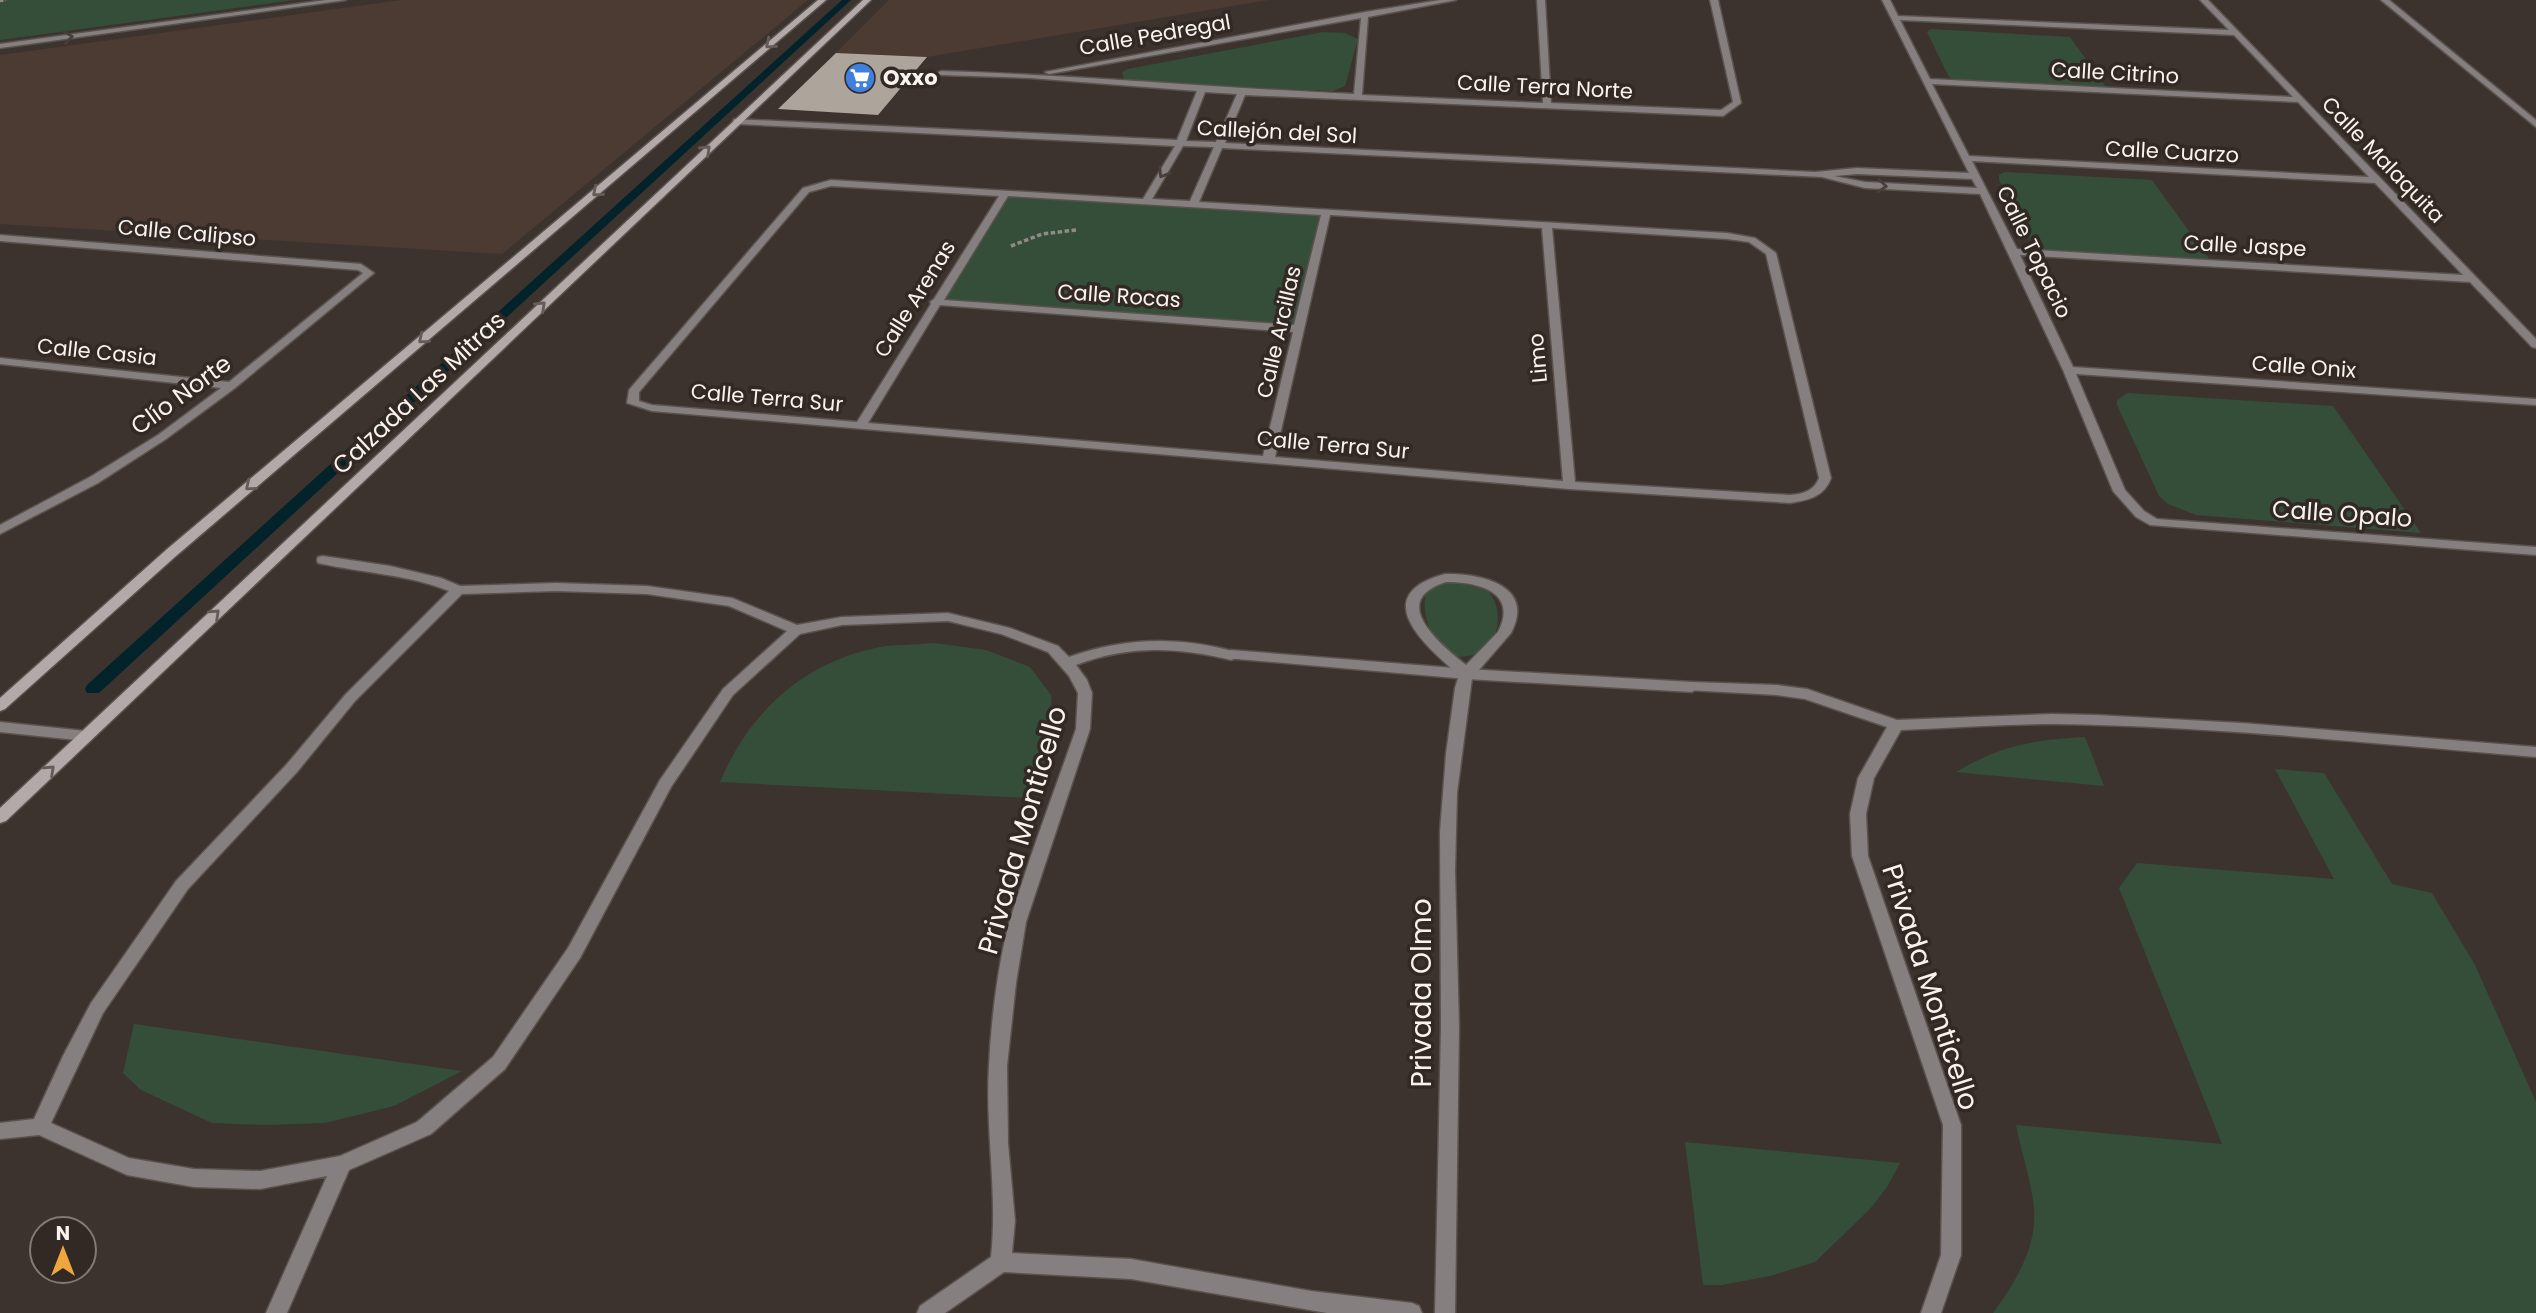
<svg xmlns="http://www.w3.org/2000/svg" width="2536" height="1313" viewBox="0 0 2536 1313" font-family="Poppins,sans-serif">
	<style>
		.built { fill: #4b3b33 }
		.green { fill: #354e3a }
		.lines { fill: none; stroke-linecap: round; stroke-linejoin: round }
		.stream { fill: #03232a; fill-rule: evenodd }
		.building { fill: #ada49b }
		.pedestrian-casing { stroke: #5a524d; stroke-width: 3 }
		.minor-casing { stroke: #5a524d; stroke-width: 3 }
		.tertiary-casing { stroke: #5a524d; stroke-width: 3 }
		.secondary-casing { stroke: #5a524d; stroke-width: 3 }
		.path-far1 { stroke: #928a86; stroke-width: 2.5; stroke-dasharray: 3.5 2; stroke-linecap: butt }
		.path { stroke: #928a86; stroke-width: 3.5; stroke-dasharray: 4.5 2.5; stroke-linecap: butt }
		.pedestrian { fill: #857f7f; fill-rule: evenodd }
		.minor { fill: #857f7f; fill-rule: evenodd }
		.tertiary { fill: #857f7f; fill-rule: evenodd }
		.secondary { fill: #b2a9a8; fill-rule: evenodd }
		.oneway { stroke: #473e3b }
		.oneway2 { stroke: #655c59 }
		.labels { text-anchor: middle; stroke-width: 7; stroke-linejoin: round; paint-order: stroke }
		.far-street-label { font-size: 21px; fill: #f9f3ef; stroke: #322924 }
		.far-poi-label { font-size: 21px; font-weight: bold; fill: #f9f3ef; stroke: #322924; text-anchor: start }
		.street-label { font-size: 24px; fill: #f9f3ef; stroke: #322924 }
		.near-street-label { font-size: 28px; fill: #f9f3ef; stroke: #322924 }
	</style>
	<rect width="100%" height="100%" fill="#3c332e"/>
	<g class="built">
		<polygon points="401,0 808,0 502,254 0,224 0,55"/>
		<polygon points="889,0 1269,0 927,57 836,53"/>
	</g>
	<g class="green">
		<polygon points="0,0 294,0 0,40"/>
		<polygon points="1930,29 2070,37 2106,87 1956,80 1949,77 1927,32"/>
		<polygon points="1323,32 1345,33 1358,39 1345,86 1333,91 1138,83 1124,80 1122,72 1128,69"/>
		<polygon points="2005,172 2152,180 2210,260 2036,249 1999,180 1999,175"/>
		<polygon points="1005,193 1326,214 1300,329 935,302"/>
		<polygon points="2128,393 2333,406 2421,533 2196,515 2168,504 2159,496 2117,405 2117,400"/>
		<path d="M1448 582C1456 582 1468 580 1476 583 1504 594 1505 638 1480 652 1475 656 1465 656 1459 657 1431 639 1421 623 1426 589L1433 584Z"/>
		<path d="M934 643 986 650 1030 667 1051 695 1052 732 1041 771 1027 798 720 782C750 711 804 662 880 647 898 644 916 645 934 643Z"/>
		<path d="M2085 737 2104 786 1956 772C2001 745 2033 740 2085 737Z"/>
		<path d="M2275 769 2324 773 2392 884 2432 893 2475 965 2536 1102V1313H1993C2015 1283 2037 1248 2034 1209 2032 1182 2021 1152 2016 1125L2222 1144 2119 888 2137 863 2334 879Z"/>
		<polygon points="134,1024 462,1071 394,1106 325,1123 265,1125 212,1123 141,1090 123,1073"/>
		<polygon points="1685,1142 1900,1163 1887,1187 1870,1209 1815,1262 1770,1276 1722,1285 1703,1285"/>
	</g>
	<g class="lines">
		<polygon class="stream" points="842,0 851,0 99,693 87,693 85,689 87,685"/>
	</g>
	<polygon class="building" points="836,53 927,57 878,115 778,109"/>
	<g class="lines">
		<g class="pedestrian-casing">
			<polygon id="pedestrian" points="1231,650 1467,669 1692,682 1699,687 1692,692 1467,679 1226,658 1224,655 1226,652"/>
		</g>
		<g class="minor-casing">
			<g id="minor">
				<path d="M1440 0H1456L1368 17 1362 95 1543 103 1537 0H1545L1551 103 1721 110 1733 102 1710 0H1718L1741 103 1723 116 1245 95 1225 143 1815 172 1857 168 1969 173 1882 0H1890L1898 16 2229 30 2200 0H2208L2536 339V348L2532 347 2470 282 2020 255 2073 367 2536 399V405L2076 374 2125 490 2144 511 2157 519 2536 547V555L2150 525 2136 517 2113 491 2063 370 1980 194 1865 188 1822 177 1222 148 1199 202 1727 233 1755 238 1776 253 1831 478C1824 497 1809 500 1790 503L1569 489 652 411 627 403 629 390 803 188 831 180 1143 199 1175 146 737 124 733 121 734 119 1177 140 1197 91 1030 78 941 75 937 73 941 71C1079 75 1216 88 1354 94L1361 18 1049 74 1045 72 1365 12ZM1900 20 2234 35 2293 97 1930 79ZM1932 84 2298 102 2369 177 1969 156ZM1205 92 1237 94 1216 142 1186 141ZM1183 146 1214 147 1190 201 1152 199ZM1972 161 2375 183 2463 275 2017 249ZM1857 174 1972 179 1977 188 1865 182 1834 176ZM831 186 999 196 934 299 930 302 931 304 857 422 652 405 639 401V392L809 192ZM1008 196 1321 215 1294 325 944 300ZM1330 215 1542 228 1563 481 1275 457ZM1552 228 1727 239 1749 242 1766 254 1819 478C1814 491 1803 494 1790 495L1575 482ZM940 305 1293 332 1263 456 868 423Z"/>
				<polygon points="2381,0 2389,0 2536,120 2536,127"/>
				<polygon points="0,235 361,264 374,273 235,388 166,439 98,483 0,534 0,525 90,477 158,435 221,388 0,364 0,358 229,382 363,273 358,270 0,241"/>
				<path d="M323 556 390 566 441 578 460 586 556 583 647 586 732 598 797 625 842 617 948 613 1010 628 1058 646 1069 657C1125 637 1179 636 1236 652L1238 655 1236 658 1231 660C1177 647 1129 645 1076 665L1087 680 1092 693 1090 729 1026 922 1016 983 1007 1066 1008 1143 1015 1221 1012 1253 1131 1259 1311 1291 1412 1303 1419 1306 1422 1313H1327L1131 1279 1004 1272 945 1313H917L920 1306 991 1257C998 1194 985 1130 989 1066 991 1022 998 962 1010 920 1030 855 1054 792 1076 729L1078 693 1069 676 1048 652 1001 634 948 621 842 625 800 634 733 695 671 787 580 958 505 1069 431 1134 349 1170 287 1313H266L327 1176 260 1189 194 1187 127 1175 39 1135 0 1139V1123L34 1119 63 1056 91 1003 176 881 287 764 345 695 449 591C407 574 362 573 318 563L317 560 318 557ZM556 591 647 594 729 606 787 631 723 689 660 780 568 948 493 1057 417 1122 340 1156 260 1171 194 1169 129 1158 51 1123 103 1013 188 889 297 772 355 701 462 594Z"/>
				<path d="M1445 574C1480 573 1536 585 1511 633L1472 678 1457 793 1455 871 1459 1027 1455 1313H1435L1441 1027 1440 832 1446 754 1455 688 1459 675C1424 645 1367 595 1445 574ZM1446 582C1477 582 1519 591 1498 632L1466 665C1440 644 1387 601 1446 582Z"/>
				<path d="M1692 682 1777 685 1807 689 1897 720 2051 714 2096 715 2242 723 2536 747V757C2376 744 2215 726 2054 724 2003 724 1952 728 1901 730L1874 778 1866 814 1868 856 1961 1125V1255L1941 1313H1921L1941 1255 1943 1125 1852 856 1850 814 1858 778 1887 727 1805 699 1777 695 1687 690 1685 687Z"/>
				<polygon points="0,722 86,731 91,732 93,736 91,740 86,741 0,732"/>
			</g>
		</g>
		<g class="tertiary-casing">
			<polygon id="tertiary" points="326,0 346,0 0,48 0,44"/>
		</g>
		<g class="secondary-casing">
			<g id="secondary">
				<polygon points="818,0 826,0 176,556 5,709 0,711 0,698 166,550"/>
				<polygon points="863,0 871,0 6,821 0,823 0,808"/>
			</g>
		</g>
		<polyline class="path-far1" points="0,1 6,0"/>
		<polyline class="path" points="1011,246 1042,234 1076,230"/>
		<use href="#pedestrian" class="pedestrian"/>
		<use href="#minor" class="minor"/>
		<use href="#tertiary" class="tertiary"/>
		<use href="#secondary" class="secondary"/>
	</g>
	<defs><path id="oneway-chevron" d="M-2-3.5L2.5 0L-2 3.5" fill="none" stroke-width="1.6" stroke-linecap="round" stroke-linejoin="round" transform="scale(1.75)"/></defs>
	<g class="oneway">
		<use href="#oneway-chevron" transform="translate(68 37) rotate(-8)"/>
		<use href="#oneway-chevron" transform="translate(1163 173) rotate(121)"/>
		<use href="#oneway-chevron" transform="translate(1882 186) rotate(3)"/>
	</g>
	<g class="oneway2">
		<use href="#oneway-chevron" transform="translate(770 44) rotate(140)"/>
		<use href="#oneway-chevron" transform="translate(706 150) rotate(-43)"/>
		<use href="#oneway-chevron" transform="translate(597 192) rotate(140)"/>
		<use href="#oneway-chevron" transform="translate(541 306) rotate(-43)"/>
		<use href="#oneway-chevron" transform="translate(423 339) rotate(140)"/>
		<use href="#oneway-chevron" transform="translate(250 486) rotate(140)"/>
		<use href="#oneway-chevron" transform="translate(215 614) rotate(-43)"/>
		<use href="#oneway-chevron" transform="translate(50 770) rotate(-43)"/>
	</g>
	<defs>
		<g id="supermarket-disc" transform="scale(1.575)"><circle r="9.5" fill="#3f7fe0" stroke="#322924"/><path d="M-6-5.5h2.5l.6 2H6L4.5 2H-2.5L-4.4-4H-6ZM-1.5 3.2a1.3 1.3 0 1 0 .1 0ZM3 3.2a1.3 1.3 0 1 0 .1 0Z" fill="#fff"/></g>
	</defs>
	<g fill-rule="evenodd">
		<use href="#supermarket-disc" x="860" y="78"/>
	</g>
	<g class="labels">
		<g class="far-street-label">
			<text transform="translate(1155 35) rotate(-10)" y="7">Calle Pedregal</text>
			<text transform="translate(2115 73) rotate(3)" y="7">Calle Citrino</text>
			<text transform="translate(1545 87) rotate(3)" y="7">Calle Terra Norte</text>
			<text transform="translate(1277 132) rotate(3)" y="7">Callejón del Sol</text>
			<text transform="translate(2172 152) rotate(3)" y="7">Calle Cuarzo</text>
			<text transform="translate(2383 160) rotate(46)" y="7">Calle Malaquita</text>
			<text transform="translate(187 233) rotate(5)" y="7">Calle Calipso</text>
			<text transform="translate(2245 246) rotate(3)" y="7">Calle Jaspe</text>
			<text transform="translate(2034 252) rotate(64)" y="7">Calle Topacio</text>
			<text transform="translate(1119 296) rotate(4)" y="7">Calle Rocas</text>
			<text transform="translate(915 299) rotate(-58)" y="7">Calle Arenas</text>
			<text transform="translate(1279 332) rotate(-77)" y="7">Calle Arcillas</text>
			<text transform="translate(97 352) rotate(6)" y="7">Calle Casia</text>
			<text transform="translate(1538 358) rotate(-95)" y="7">Limo</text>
			<text transform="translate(2304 367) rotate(4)" y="7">Calle Onix</text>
			<text transform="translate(767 398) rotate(5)" y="7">Calle Terra Sur</text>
			<text transform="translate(1333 445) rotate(5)" y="7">Calle Terra Sur</text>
		</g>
		<g class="far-poi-label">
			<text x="883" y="85">Oxxo</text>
		</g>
		<g class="street-label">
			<text transform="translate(419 393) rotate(-43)" y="8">Calzada Las Mitras</text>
			<text transform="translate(181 395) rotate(-36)" y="8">Clío Norte</text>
			<text transform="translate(2342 514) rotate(4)" y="8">Calle Opalo</text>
		</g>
		<g class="near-street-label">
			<text transform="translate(1022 830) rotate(-74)" y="10">Privada Monticello</text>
			<text transform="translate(1931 987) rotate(72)" y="10">Privada Monticello</text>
			<text transform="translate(1421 993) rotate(-90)" y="10">Privada Olmo</text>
		</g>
	</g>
	<g transform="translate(63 1250)"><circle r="33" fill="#322924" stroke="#827a75" stroke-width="2"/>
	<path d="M0-5L12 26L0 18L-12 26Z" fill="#eea73d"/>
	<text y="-10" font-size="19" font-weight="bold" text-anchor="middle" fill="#f9f3ef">N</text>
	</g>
</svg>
